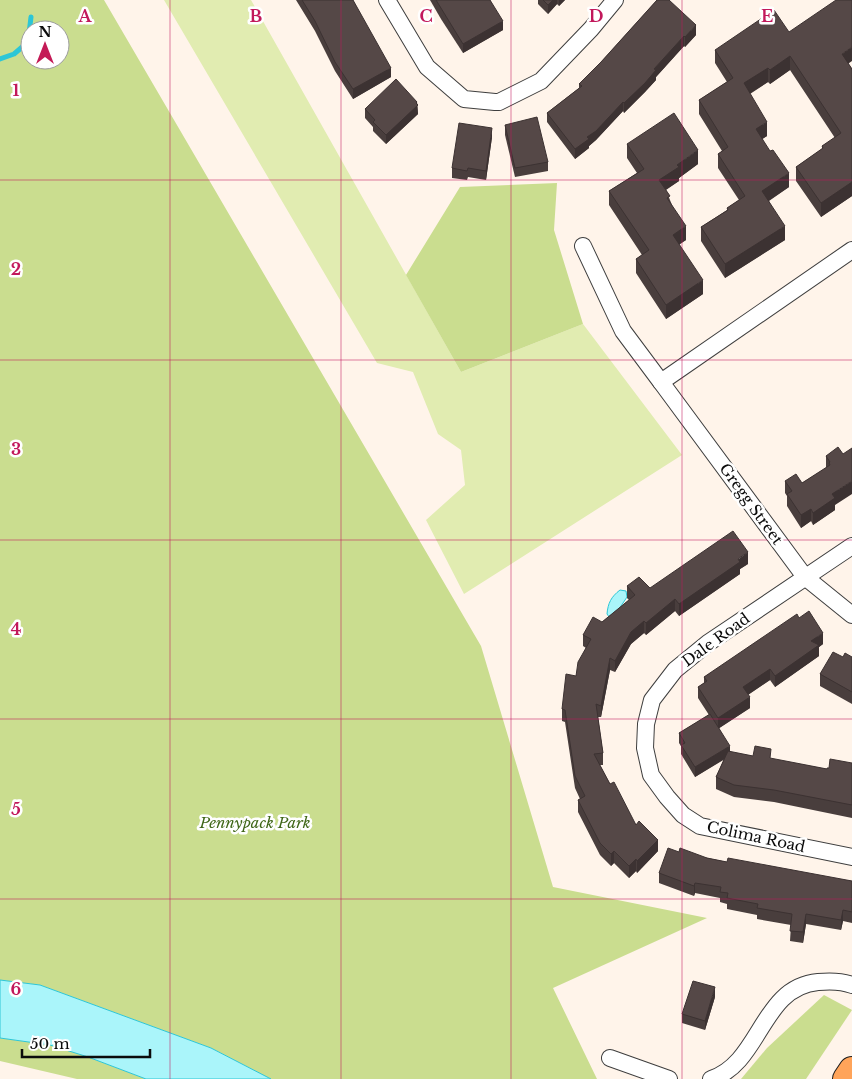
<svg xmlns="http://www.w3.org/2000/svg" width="852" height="1079" viewBox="0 0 852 1079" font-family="'Libre Baskerville',serif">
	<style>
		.green { fill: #e1ecb1 }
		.forest { fill: #cadd8f; fill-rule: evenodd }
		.water { fill: #aaf5fa; stroke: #2cc6d6 }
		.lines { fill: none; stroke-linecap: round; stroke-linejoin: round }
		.stream { stroke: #2cc6d6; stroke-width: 5 }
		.street-casing { stroke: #3e3e3e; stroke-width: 18 }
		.primary-casing { stroke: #1c1c1c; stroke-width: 28 }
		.street { stroke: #fff; stroke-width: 16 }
		.primary { stroke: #ffa45a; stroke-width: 26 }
		.wall { fill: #493e3d }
		.shaded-wall { fill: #3c3232 }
		.building { fill: #554847; stroke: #3c3232 }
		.grid { fill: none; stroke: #c2185b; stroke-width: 1; stroke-opacity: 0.55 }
		.labels { text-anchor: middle; stroke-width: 5; stroke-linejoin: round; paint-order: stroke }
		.street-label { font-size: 15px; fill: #0b0b0b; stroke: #fff }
		.park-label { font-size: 15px; font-style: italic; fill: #406718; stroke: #fff }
		.grid-label { font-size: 16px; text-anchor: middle; font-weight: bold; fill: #c2185b; stroke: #fff; stroke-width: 5; stroke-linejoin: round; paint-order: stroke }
	</style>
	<rect width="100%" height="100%" fill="#fff4ea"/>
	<polygon class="green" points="164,0 251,0 461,372 583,324 682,455 464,594 426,520 465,485 461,450 438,434 413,372 377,363"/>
	<g class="forest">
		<path d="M0 0H104L481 646 553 887 707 918 553 988 597 1079H271L211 1048 40 985 0 980ZM30 30H60V60H30Z"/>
		<polygon points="557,183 554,230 583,324 461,372 406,275 460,187"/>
		<polygon points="824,995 852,1010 806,1079 741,1079 767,1048"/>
		<polygon points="0,1038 50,1045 88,1057 146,1079 77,1079 0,1061"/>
	</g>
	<g class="water">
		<path d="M620 590 626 591 627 597 619 609 610 618 607 614C608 603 611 597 620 590Z"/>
		<polygon points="0,980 40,985 211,1048 271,1079 146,1079 88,1057 50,1045 0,1038"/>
	</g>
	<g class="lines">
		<polyline class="stream" points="0,59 14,54 28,42 31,17"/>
		<g class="street-casing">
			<g id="street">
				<polyline points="387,0 427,67 464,99 495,102 499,102 541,81 591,29 615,0"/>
				<polyline points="583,246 623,331 661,382 852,250"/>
				<polyline points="661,382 805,577 852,615"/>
				<polyline points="852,546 708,643 675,670 652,700 646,724 645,748 651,775 667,797 683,815 700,826 852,857"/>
				<polyline points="610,1058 669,1079"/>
				<path d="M711 1079C761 1063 761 987 818 982 829 981 842 981 852 985"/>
			</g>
		</g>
		<g class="primary-casing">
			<polyline id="primary" points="846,1079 852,1070"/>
		</g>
		<use href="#street" class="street"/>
		<use href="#primary" class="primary"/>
	</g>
	<g class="wall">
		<polygon points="296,0 353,0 391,77 353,99 335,71 315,31"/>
		<polygon points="430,0 490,0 503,30 463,53 441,19"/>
		<polygon points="538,0 565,0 559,6 557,4 548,14 538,4"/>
		<polygon points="657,0 696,35 685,47 684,46 656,77 656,80 645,92 624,113 623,111 596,140 589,146 589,148 575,159 547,122 547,113 579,88 579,84 601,62"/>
		<polygon points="789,32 848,63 852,69 852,196 821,217 796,181 796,167 822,149 822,146 835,138 790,70 770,84 768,82 750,94 767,136 762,139 789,187 769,201 785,240 725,278 701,241 701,227 727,210 727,208 739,200 718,168 718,154 722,151 699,114 699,100 727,82 715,63 715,50"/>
		<polygon points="417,102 418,114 386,144 373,131 373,127 365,118 365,109"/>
		<polygon points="505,125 548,162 548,171 515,177 505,135"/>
		<polygon points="492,137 486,180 468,177 467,180 452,178 452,168"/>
		<polygon points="627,144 698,164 679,178 679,181 666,190 686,240 679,244 703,294 666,319 636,273 636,259 642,255 609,205 609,191 637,173 627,158"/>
		<polygon points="843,454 835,505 835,510 813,525 811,521 801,528 787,506 787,496 785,493 785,481 802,483 826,468 826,456"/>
		<polygon points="748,564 740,569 740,574 679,616 675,611 646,635 644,633 631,644 615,672 610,670 601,717 598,717 603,753 603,765 600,765 610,784 636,825 658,851 637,873 636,871 629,878 614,863 611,866 600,855 578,812 578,800 580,799 575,788 565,722 562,721 562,709 576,676 586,648 583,646 583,635 602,622 629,600 627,598 627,586 650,588"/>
		<polygon points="799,618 823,644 819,647 819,656 775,687 770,680 748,695 750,708 719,728 730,752 827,769 829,768 852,763 852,818 774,802 734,797 716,789 716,777 724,759 695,777 681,754 681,746 679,743 679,733 709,715 698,698 698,687 704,683 704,677"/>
		<polygon points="843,657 852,657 852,704 820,686 820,674"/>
		<polygon points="679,852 727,862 852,881 852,923 843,921 841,930 806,924 803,943 790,941 791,925 757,919 757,915 727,909 727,904 720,902 720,898 695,893 694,896 659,883 659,873"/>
		<polygon points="715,997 705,1030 682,1023 682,1014"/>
	</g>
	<g class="shaded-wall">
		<polygon points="553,0 557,0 557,4 548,14 548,5"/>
		<polygon points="559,0 565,0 559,6"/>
		<polygon points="503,21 503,30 463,53 463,44"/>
		<polygon points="696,25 696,35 685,47 685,37"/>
		<polygon points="684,36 684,46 656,77 656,80 645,92 624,113 624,103"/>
		<polygon points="852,47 852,61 842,68 842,54"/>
		<polygon points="790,56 790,70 770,84 770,70"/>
		<polygon points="391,68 391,77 353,99 353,89"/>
		<polygon points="768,68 768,82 744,97 744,83"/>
		<polygon points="417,102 418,114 386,144 386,135"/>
		<polygon points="623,102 623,111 596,140 589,146 589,148 575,159 575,149"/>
		<polygon points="767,122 767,136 756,143 756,129"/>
		<polygon points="492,128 492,137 486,180 486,171"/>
		<polygon points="698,150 698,164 679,178 679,181 659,194 659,180 677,165"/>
		<polygon points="789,173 789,187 762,205 762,191"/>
		<polygon points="852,182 852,196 821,217 821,203"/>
		<polygon points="686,226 686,240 673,249 673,235"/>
		<polygon points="785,226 785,240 725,278 725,264"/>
		<polygon points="703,280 703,294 666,319 666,305"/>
		<polygon points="852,481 852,494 835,505 835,510 813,525 813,513 832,494"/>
		<polygon points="811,509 811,521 801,528 801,515"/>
		<polygon points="748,552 748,564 740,569 740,574 679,616 679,604"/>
		<polygon points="675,599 675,611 646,635 646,623"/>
		<polygon points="644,621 644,633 631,644 615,672 615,661 631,632"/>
		<polygon points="823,633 823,644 819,647 819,656 775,687 775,676 811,641"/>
		<polygon points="610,658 610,670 601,717 601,706"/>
		<polygon points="770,669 770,680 743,698 743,687"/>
		<polygon points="750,697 750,708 718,729 718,718"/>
		<polygon points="730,746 730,756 695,777 695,767"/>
		<polygon points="658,840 658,851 637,873 637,861"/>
		<polygon points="614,851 614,863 611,866 611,854"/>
		<polygon points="636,859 636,871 629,878 629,866"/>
		<polygon points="695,883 695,893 694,896 694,886"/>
		<polygon points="843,910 843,921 841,930 841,920"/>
		<polygon points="806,914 806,924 803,943 803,932"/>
		<polygon points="715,987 715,997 705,1030 705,1021"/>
	</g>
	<g class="building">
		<polygon points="302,0 353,0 391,68 353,89 335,62 315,21"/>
		<polygon points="436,0 490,0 503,21 463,44"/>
		<polygon points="543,0 553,0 548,5"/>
		<polygon points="657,0 669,0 696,25 685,37 684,36 654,69 656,70 645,83 624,103 623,102 596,131 587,137 589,139 575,149 547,113 582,86 579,84 601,62"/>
		<polygon points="836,0 852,0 852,47 842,54 852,69 852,182 821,203 796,167 823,148 822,146 841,133 790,56 770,70 768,68 744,83 767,122 756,129 770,151 773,150 789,173 762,191 785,226 725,264 701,227 728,210 727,208 745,196 718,154 728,147 699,100 733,78 715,50 774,10 789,32"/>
		<polygon points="396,79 417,102 416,103 418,105 386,135 373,122 375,120 365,109"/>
		<polygon points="674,113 698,150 677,165 679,167 659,180 670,196 667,198 686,226 673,235 703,280 666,305 636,259 649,250 609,191 644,169 627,144"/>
		<polygon points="537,117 548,162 515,168 505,125"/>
		<polygon points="459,123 492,128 486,171 468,168 467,171 452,168"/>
		<polygon points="838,447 843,454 852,448 852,481 832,494 835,498 813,513 811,509 801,515 787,494 792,491 785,481 796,474 802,483 830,465 829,463 830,462 826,456"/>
		<polygon points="733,531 748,552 738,559 740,562 679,604 675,599 646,623 644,621 631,632 615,661 610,658 601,706 596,704 603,753 594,754 610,784 614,782 636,825 639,821 658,840 637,861 636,859 629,866 614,851 611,854 600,843 578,800 585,796 575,776 565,710 562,709 566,674 576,676 578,662 591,639 583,635 593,617 602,622 635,595 627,586 639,577 650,588"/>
		<polygon points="809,611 823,633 811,641 819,645 775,676 770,669 743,687 750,697 718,718 698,687 707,681 704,677 797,614 799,618"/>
		<polygon points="833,652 843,657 845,653 852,657 852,692 820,674"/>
		<polygon points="710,714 730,746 695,767 681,745 685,743 679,733"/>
		<polygon points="755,746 771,749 770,758 827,769 827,768 829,768 830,759 852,763 852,805 774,790 734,785 716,777 728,751 753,756"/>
		<polygon points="668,848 679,852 680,848 707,858 727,862 728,858 852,881 852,912 843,910 841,920 806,914 803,932 790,931 792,914 757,908 758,904 727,898 728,893 720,892 721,887 695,883 694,886 659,873"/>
		<polygon points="693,981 715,987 705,1021 682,1014"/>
	</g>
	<path class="grid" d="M170 0V1079M341 0V1079M511 0V1079M682 0V1079M0 180H852M0 360H852M0 540H852M0 719H852M0 899H852"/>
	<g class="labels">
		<g class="street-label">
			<text transform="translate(751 504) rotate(54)" y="5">Gregg Street</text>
			<text transform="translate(716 640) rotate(-36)" y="5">Dale Road</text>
			<text transform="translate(756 837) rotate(12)" y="5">Colima Road</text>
		</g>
		<g class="park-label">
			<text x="255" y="828">Pennypack Park</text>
		</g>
	</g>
	<g class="grid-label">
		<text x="85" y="22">A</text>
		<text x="256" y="22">B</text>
		<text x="426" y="22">C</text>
		<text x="596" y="22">D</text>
		<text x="767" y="22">E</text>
		<text x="16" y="96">1</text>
		<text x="16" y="275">2</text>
		<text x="16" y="455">3</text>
		<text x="16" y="635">4</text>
		<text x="16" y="815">5</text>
		<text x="16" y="995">6</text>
	</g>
	<g transform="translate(45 45)"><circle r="24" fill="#ffffff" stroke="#9d9d9d"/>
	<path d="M0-4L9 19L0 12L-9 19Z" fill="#c41a56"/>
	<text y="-8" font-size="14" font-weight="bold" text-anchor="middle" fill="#0b0b0b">N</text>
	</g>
	<path d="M22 1049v8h128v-8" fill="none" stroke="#0b0b0b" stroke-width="2.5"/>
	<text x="30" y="1049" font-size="15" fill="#0b0b0b" stroke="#ffffff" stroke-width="4" paint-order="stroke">50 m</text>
</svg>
